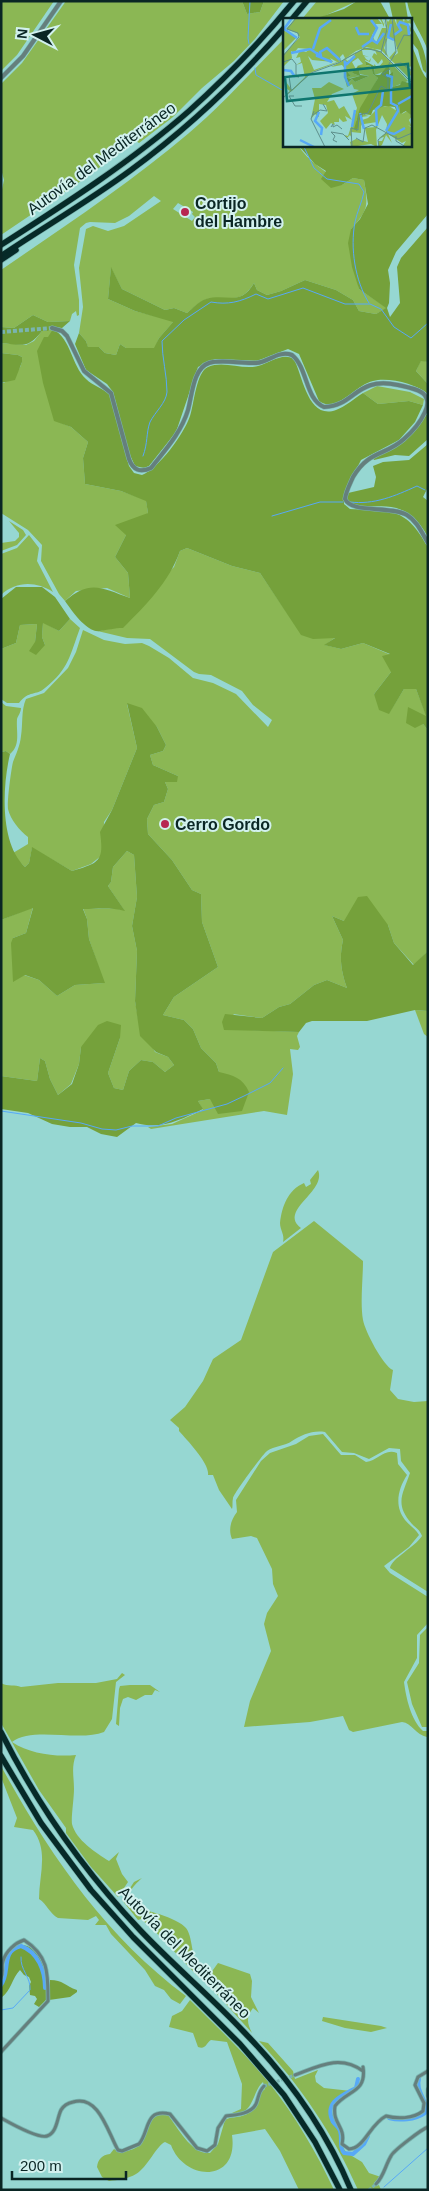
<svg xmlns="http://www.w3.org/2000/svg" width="429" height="2191" viewBox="0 0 429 2191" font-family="Arial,sans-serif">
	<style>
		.green { fill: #8bb754; fill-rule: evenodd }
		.forest { fill: #75a13b }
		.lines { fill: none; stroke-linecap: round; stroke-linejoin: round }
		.stream { stroke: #57a9f7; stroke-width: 1 }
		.canal { stroke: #57a9f7; stroke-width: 4 }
		.minor-tunnel { stroke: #7ab4af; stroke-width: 3; stroke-dasharray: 3 1.5; stroke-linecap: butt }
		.tertiary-tunnel { stroke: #7ab4af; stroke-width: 4; stroke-dasharray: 4 2; stroke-linecap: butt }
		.minor-casing { stroke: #7ab4af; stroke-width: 4.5 }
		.tertiary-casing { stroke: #7ab4af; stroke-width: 5 }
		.motorway-casing { stroke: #7ab4af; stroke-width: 7 }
		.minor { stroke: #657f7d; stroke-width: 3 }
		.tertiary { stroke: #657f7d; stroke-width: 4 }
		.motorway { stroke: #062a28; stroke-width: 5.5 }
		.poi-dot { fill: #b72751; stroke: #d2f1ee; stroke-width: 2 }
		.labels { text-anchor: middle; stroke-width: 4; stroke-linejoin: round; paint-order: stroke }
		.street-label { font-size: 16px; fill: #0a2624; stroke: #d2f1ee }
		.poi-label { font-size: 16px; font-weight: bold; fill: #0a2624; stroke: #d2f1ee; text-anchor: start }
		.inset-river { fill: none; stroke: #57a9f7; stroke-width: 2.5 }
		.inset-road { fill: none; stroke: #5e908c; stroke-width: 1 }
		.view { fill: #0f766e; fill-opacity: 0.15; stroke: #0f766e; stroke-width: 2.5 }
		.inset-edge { fill: none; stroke: #0a2624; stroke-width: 2.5 }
	</style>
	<rect width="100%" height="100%" fill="#96d7d2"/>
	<g class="green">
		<polygon points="1,1 54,1 17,55 1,71"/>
		<polygon points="66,1 242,1 247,14 260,12 264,1 284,1 255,39 234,61 202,88 173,117 139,143 136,141 78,183 1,235 1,194 4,180 1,169 1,84 22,63"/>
		<polygon points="317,1 357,1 322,17 302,19"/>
		<path d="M284 39V145H298C308 162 327 171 342 185L353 178 364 180C368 206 369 209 351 229L359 289 387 308 376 314 359 311 353 300 336 290 305 280 281 291 267 295 257 290 254 283C240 306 228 295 207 299 200 301 192 309 187 313L174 308 165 310 122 289 111 268 108 299 135 311 174 321 159 338 155 348H126L120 344 116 355 105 353 99 347 88 348 86 341 79 333 83 307 79 268 86 229 93 226 108 231 124 226 161 201 154 196 129 216 115 223 90 222 86 223 80 228 74 265 79 300V315L77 316 76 311 72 314 70 321 48 322 33 315 14 328 1 327V270C65 226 130 183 189 133 223 104 252 71 284 39ZM178 203 193 212 192 214 195 217 192 221 173 209Z"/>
		<path d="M51 328 53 329 54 420 71 427 88 442 83 458 85 484 121 491 146 500 148 513 126 535 115 557 128 573 130 598 107 588 76 591 65 601 59 594 41 561 42 545 28 530 1 513V383H4C12 376 23 370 22 357L18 355 1 353V343L26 345 34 341 42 331Z"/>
		<polygon points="421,360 428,362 428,384 416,371"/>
		<polygon points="377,386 410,392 424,399 423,405 409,401 378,404 363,393"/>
		<polygon points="9,521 23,530 26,535 17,545 1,551 1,543 15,541 19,537 19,533"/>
		<path d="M29 535 39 548 37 561 53 592C36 581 16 581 1 595V554L17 548Z"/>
		<path d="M187 548 232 566 260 573 302 635 336 637 325 645 341 649 363 643 391 655V672L374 694 389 713 404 689H416L427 717 423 724 428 730V951L414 965 394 943 388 925 344 921 332 916 343 940C339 958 341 971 347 988L327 980 314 985 290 1004 279 1007 262 1018 233 1014 251 1030 299 1032 297 1036 300 1047 298 1050 290 1049 293 1074 287 1115 264 1111 151 1129 148 1127 172 1124 203 1110 198 1101 210 1099 219 1072 216 1063 201 1048 193 1029 184 1020 163 1015 174 997 218 967 202 922 201 894 192 890 172 860 148 834 147 819 154 805 164 802 168 789 165 782 178 776 153 765 150 755 163 751 166 745 157 727 127 704 137 748 112 810 104 822 103 850 101 856 91 864 72 871 32 848 29 863 25 867 16 859 13 853 28 844V837C20 831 10 819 8 809 7 802 11 770 13 762 16 754 20 746 21 736 23 724 21 710 26 699L44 693 68 668 76 652 83 630 104 640 125 644 142 643 149 646 169 658 193 678 213 683 236 694 268 727 272 720 253 705 242 691 211 675 199 674 194 672 150 639 127 638 89 629 100 631 110 628 174 567 180 551Z"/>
		<path d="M70 619 80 628C70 655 69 669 45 688 36 696 29 690 19 703H7L1 699V649L16 643 20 625 37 624 35 642 45 645 42 637 43 622 59 631Z"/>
		<path d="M1 702 6 706 21 708C21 712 18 716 17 719 16 732 21 745 10 754L6 751 1 752Z"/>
		<path d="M127 851 134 855 137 897 132 926 137 951 135 1001 138 1018 155 1052 168 1057 174 1065 165 1072 153 1062 141 1060 129 1071 123 1090 114 1088 108 1073 120 1038 81 1047 79 1064 71 1084 58 1095 50 1079 45 1061 40 1058 37 1081 1 1076V920L33 907 26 933 13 938V981L24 975 39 980 57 996 75 985 104 983 89 939 87 919 83 908C98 910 110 907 124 910L108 886 111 882 113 867Z"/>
		<polygon points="415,1010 428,1011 428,1037 424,1034"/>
		<path d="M318 1170C327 1192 278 1210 301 1228L283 1242C285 1235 280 1230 280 1223 282 1206 288 1190 304 1183L306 1187 311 1184 310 1180Z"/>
		<path d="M314 1221 363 1261C363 1279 360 1303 363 1320 365 1331 383 1366 393 1370L390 1390 398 1399 414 1402 428 1401V1592L390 1568C392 1558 415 1547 422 1536 420 1530 416 1528 412 1524 394 1504 403 1494 410 1473L401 1461 400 1449 389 1448 369 1459 354 1453 342 1452 325 1432C312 1430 302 1435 292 1441 285 1446 274 1446 267 1451 263 1454 234 1493 233 1498 232 1502 233 1506 232 1509L219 1490 213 1475H208C210 1464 187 1440 179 1431V1428L170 1420 185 1407 203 1381 213 1359 241 1340 273 1252Z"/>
		<path d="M323 1434 341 1455H355L366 1462C378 1461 384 1448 397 1453L398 1464 407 1475C398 1489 394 1506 405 1520 410 1526 416 1529 419 1535L409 1547 384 1566 390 1573 428 1597V1623L417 1635V1658L404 1682C406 1698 411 1720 423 1731H428L427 1737C416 1735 412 1723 402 1722L353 1732 349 1730 343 1716 310 1722 244 1727 250 1701 271 1651 264 1624 267 1613 278 1596 273 1584 272 1569 257 1538 251 1536 232 1539C228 1529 231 1520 237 1512L236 1500 261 1461 270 1453 296 1444 309 1436Z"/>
		<polygon points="428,1627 428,1727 422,1727 412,1704 407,1682 419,1663 420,1635"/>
		<path d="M122 1673 125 1675 116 1682 112 1719 104 1732C79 1742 32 1726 12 1742 30 1754 55 1757 76 1755 71 1767 74 1777 74 1789 74 1799 71 1817 72 1824 76 1840 96 1853 109 1861L119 1852 116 1859 122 1874 128 1882 118 1897 91 1867 66 1833V1828L39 1790 1 1723V1683C8 1687 15 1684 21 1687L58 1683H96L117 1679Z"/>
		<polygon points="130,1685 150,1685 160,1692 155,1690 152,1695 145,1695 136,1700 128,1697 123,1699 120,1708 119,1726 116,1724 119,1689 120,1686"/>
		<path d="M1 1766C50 1855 104 1935 186 1996L180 2004 171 1999 164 1990 155 1986 145 1970 111 1934 106 1925H95L99 1920 96 1916 88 1920 58 1918C50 1914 47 1904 39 1899 39 1875 49 1851 33 1830L14 1827 17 1818 1 1777Z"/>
		<path d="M142 1878C133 1886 123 1897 131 1908 142 1908 178 1918 186 1928 195 1940 188 1962 206 1968L199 1977C179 1958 162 1936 141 1919L138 1920 122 1900 134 1882Z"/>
		<path d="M218 1963 250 1974 252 1981 251 1997 259 2013 253 2008C246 2017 247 2023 252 2033L205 1981Z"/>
		<path d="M190 2000C217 2027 246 2054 270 2084 295 2116 317 2153 334 2190H299L280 2151 265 2129 232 2135C239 2184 184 2181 171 2145L165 2142C157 2145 147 2168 136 2174 128 2179 117 2180 109 2181L102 2177 97 2167C98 2159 102 2155 110 2154L114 2149 119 2152C153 2149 138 2132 156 2115H168C178 2128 192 2155 210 2153L218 2144 225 2120C230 2117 232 2118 237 2117 252 2115 258 2105 261 2092L265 2089 263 2082C252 2091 254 2117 232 2113L241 2109 242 2084 227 2042 211 2040C206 2043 206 2050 198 2047L193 2033 169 2027 172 2016 182 2011Z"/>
		<polygon points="323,2017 381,2026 387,2028 371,2032 345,2028 322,2021"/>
		<path d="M259 2041 268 2043 293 2071 295 2079 318 2070 315 2076 316 2082 324 2088 351 2091C323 2104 331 2111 341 2133L340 2144 347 2153 362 2162 369 2173 381 2177 374 2183 376 2186 379 2185 381 2190H358C334 2135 300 2085 259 2041Z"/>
	</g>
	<g class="forest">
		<polygon points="242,1 264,1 260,12 247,14"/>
		<polygon points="357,1 380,1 390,19 314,19 344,9"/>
		<polygon points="389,1 405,1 408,19 393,19"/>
		<path d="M407 1H428V51C422 33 410 20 407 1Z"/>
		<path d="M410 24C419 37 429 57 426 73L423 70 418 50 410 40Z"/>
		<path d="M410 44C418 55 418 69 428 80V214L396 252 388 270 390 283 389 303 387 308 390 317 400 303 397 267 401 258 428 227V362L421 361 416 371 428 384V394C416 384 389 377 373 381 355 385 337 414 319 401L299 354 288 349 257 361 215 359 198 367 176 432 149 466 144 468 135 466 129 453 113 392 107 384 86 370 75 344 79 333 86 341 88 347H99L105 353 116 355 120 344 126 348H154L159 338 173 322 135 311 108 299 111 267 122 289 165 310 174 308 187 313C192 309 199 301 206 299 227 293 240 307 254 283L257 290 267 295 281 291 305 280 336 290 353 300 359 311 376 314 386 308 359 289 352 267 348 243 351 229 360 219 368 204 364 180 353 178 342 185 331 188 321 179 326 171 315 164 298 145H410Z"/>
		<path d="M33 315 48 322 70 321 62 328 52 327 48 331H42C28 349 22 345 1 343V327L14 328Z"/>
		<path d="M53 329C72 340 71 365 86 379 93 386 103 388 110 395L129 466 134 473 142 475C159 468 184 434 190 416 194 405 196 372 208 367 223 360 242 370 258 366 270 363 282 352 294 359 303 377 308 420 336 410 345 407 355 398 363 393L378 404 409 401 423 405 415 422 399 440 361 460 344 494V504L350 509C393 511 405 507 428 547V730L423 724 415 728 406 723 408 707 426 716 416 689H404L389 714 379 710 374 694 391 672 382 656 390 654 363 643 341 649 324 645 335 638 313 639 301 635 260 573 232 566 187 548 180 551C169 582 146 605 123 628 114 628 108 630 100 631 87 633 72 611 65 601 90 579 102 588 130 598L128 573 115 557 126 535 115 525 148 513 146 501 121 491 85 484 83 458 88 442 71 427 54 421 43 383 37 351 44 337H48Z"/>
		<polygon points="1,353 18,355 22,357 22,362 15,380 1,383"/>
		<polygon points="428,413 428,439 409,456 395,455 374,460 373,458 405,441"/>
		<path d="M428 444V487L423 497 428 501V537C399 484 362 521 346 499L348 493 374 487 376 477 373 466 383 462 409 460Z"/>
		<polygon points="16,587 42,587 55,597 70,619 59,631 43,623 42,637 45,645 36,655 29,651 35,642 37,624 20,625 16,643 1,649 1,599"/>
		<path d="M127 703 142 708 157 727 166 745 163 751 150 755 153 765 178 776 177 782H165L168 789 164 802 154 805 147 819 148 834 172 860 192 890 201 894 202 922 218 967 174 997 163 1015 184 1020 193 1029 201 1048 216 1063 219 1072C233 1075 243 1078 249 1092L242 1111 218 1114 210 1099 198 1101 203 1109C180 1120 161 1130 136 1123L117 1137 101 1134 87 1127H70L52 1124 28 1113 1 1109V1076L37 1081 40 1058 45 1061 50 1079 58 1095 72 1084 79 1064 81 1047 98 1025 107 1021 121 1025 120 1038 108 1073 114 1088 123 1090 129 1071 141 1060 153 1062 165 1072 174 1065 168 1057 156 1052 140 1036 135 1001 137 951 132 926 137 897 134 855 127 851 113 867 111 882 108 886 125 911C110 907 98 909 83 909L87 919 89 939 105 983 75 985 57 996 39 980 25 975 13 982 11 943 13 938 26 933 33 908 1 920V752L6 751 10 754C2 788 0 844 25 867L29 863 32 847 72 871C100 863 104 861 100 832L112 810 137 748Z"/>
		<path d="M367 896 388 925 394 943 413 965 428 951V1011L415 1010 367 1021H312L306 1023 299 1032 224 1030 222 1022 225 1014 262 1018 279 1007 290 1004 314 985 327 980 347 988C341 971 339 958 343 940L332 916 344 921 358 897Z"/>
		<path d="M23 1945C47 1949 47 1982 46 2000L39 2007 34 2004 37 1999 35 1996 30 1995 29 1986 31 1982 29 1977 24 1975 20 1970C12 1978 11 1991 1 1998V1982L4 1974 6 1958 12 1949Z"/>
		<path d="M50 1980C63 1980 65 1986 77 1990V1992L70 1997 49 2000Z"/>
	</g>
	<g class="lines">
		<g class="stream">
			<polyline points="249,44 248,38 250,1"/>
			<polyline points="255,68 256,75 284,91"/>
			<path d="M303 145 314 168 327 179 359 184 364 192C362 202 357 212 355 222 350 248 355 281 369 303"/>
			<path d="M143 456C148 443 146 433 150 422 155 412 166 403 167 392 167 375 162 358 162 341L184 320 211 302C228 305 240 302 256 294L268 299 303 288 345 304H370L381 309 394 327 411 338 428 323"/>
			<path d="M350 502C374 505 395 496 417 486L425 490"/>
			<polyline points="272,516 320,502 343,502"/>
			<polyline points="1,1111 81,1123 102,1129 116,1130 132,1126 158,1126 176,1118 227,1104 244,1096 270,1083 283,1068"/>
			<path d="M1 2010 13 2008 30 1990C31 1977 20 1970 21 1957"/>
			<polyline points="384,2187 428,2148"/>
			<polyline points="14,2190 25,2190"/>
		</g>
		<g class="canal">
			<path d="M1 1985C11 1972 0 1951 21 1946 38 1952 45 1971 45 1988"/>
			<path d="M358 2079 356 2088C343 2095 323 2102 333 2122 335 2125 339 2127 340 2131 343 2139 338 2146 344 2153L353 2154 364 2144 368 2136"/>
			<path d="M389 2118C399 2121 415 2120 425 2113 429 2100 415 2092 419 2079"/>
		</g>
		<g class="minor-tunnel">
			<polyline points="264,2086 295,2075"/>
			<polyline points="369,2190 376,2184"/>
		</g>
		<polyline class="tertiary-tunnel" points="1,332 52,328"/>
		<g class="minor-casing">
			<g id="minor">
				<path d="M1 1978C4 1972 1 1967 3 1961 6 1951 15 1943 24 1940 49 1956 48 1974 48 2001L1 2052"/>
				<path d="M363 2067C367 2093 347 2090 335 2106 332 2124 346 2126 342 2144L349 2149C364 2149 370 2124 386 2116 397 2119 413 2119 423 2111L424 2103 415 2085 418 2077 428 2071"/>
				<path d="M295 2075C319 2066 340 2054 363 2071"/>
				<polyline points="428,2089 428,2096"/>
				<path d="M1 2118C10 2123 38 2139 47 2136 57 2133 57 2118 61 2110 64 2105 68 2103 73 2102 99 2094 108 2133 118 2150L122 2151 139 2144C150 2131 144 2108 170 2114L197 2148 207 2151 215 2145 218 2128 226 2116C236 2115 251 2114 256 2104 259 2097 258 2092 264 2086"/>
				<path d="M376 2184C384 2176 385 2166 391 2156 393 2151 422 2129 428 2127"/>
			</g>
		</g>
		<g class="tertiary-casing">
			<g id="tertiary">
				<polyline points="1,78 23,56 61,1"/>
				<path d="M52 328 62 331 67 336 84 371 111 393 129 459C133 470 140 473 151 468 165 450 181 433 188 410 192 396 193 368 209 363 223 359 241 364 256 363 269 362 278 350 292 355 308 368 305 399 324 407 356 406 355 376 398 385 406 387 414 388 421 392 428 396 429 404 425 412 421 421 412 432 404 439 385 456 369 450 353 477 350 484 346 491 345 499 352 514 389 505 407 515 417 521 422 533 428 543"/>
			</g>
		</g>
		<g class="motorway-casing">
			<g id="motorway">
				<polyline points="292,19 307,1"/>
				<path d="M1 245C65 204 132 161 189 111 227 77 262 40 294 1"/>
				<path d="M1 256C44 227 89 201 131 170 187 129 238 81 284 28"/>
				<polyline points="1,260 16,250"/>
				<path d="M1 1732C37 1804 85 1872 140 1930 173 1965 210 1996 243 2031 288 2077 326 2130 351 2190"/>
				<polyline points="1,1756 41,1823 91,1890 133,1937 240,2044 284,2095 315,2142 340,2190"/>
			</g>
		</g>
		<use href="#minor" class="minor"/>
		<use href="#tertiary" class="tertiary"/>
		<use href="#motorway" class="motorway"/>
	</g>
	<g class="poi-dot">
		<circle cx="185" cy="212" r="5"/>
		<circle cx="165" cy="824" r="5"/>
	</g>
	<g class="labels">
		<g class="street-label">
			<text transform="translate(101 158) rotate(-36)" y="6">Autovía del Mediterráneo</text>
			<text transform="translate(185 1952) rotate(45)" y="6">Autovía del Mediterráneo</text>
		</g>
		<g class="poi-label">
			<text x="195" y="209">Cortijo<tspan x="195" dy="18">del Hambre</tspan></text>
			<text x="175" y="830">Cerro Gordo</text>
		</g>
	</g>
	<g transform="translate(283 18)">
		<rect width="129" height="129" fill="#96d7d2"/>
		<path d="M13 0H98L101 6V9L97 1 94 0 99 6H92L94 10 89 17 93 25 99 10H103L100 0 105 13 103 0 105 4 108 0 109 4 111 0 114 8 113 0H119L121 4 122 0 125 3 129 0V6L125 5 129 12 126 15 129 17V48L126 49 129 56 125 60 129 63 98 32 83 29 59 43 62 40 60 36 57 39 58 43 29 54 9 73 0 79 7 73 4 71 3 64 9 72 22 59 19 45 13 47 18 44 17 39 13 40 17 32 23 34 27 31 15 30 11 35 8 33 9 40 0 49V37L17 19 14 15 3 11ZM105 19 112 23 115 35 111 38 113 34 112 33 106 40 101 30ZM25 38 29 42 50 44 47 40 54 44 31 52ZM0 12 14 19 0 33ZM81 30H90L98 34 125 63 110 69 107 51 92 57 91 46 95 50 100 44 99 41 95 46 89 39 91 35 94 37 92 32H79L80 37 86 39 81 38 83 41 86 43 88 40 87 44 82 42 83 47 89 49 90 56 95 60 73 103 88 90 82 97 86 98 78 99 79 102 85 100 96 89 106 88 114 93 116 87 117 96 123 90 119 96 124 93 129 98 126 102 129 109 125 107 129 110 128 129H119L123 123 119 125 105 116 109 125 103 117 99 127 96 129 95 123H99L101 119 96 120 103 115 104 106 99 97 93 112 94 129 88 126 68 129 67 124 73 121 85 124 82 110 93 109 94 104 81 106 80 110 78 106V115L68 114 69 120 67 117 64 120 61 117 65 118 74 90 69 76 76 72 71 71 69 66 64 69 62 61 65 66 69 61 72 64 86 58 77 56 76 52 82 51 74 48 80 46 75 40 69 44 74 53 69 55 77 58 67 60 66 62 64 59 68 58 59 47 48 49 63 41 64 43 69 41 73 34 63 40 73 33ZM46 64 61 71 49 76 44 84 51 82 56 91 61 88 69 102 62 98 64 103 60 104 56 100V104H51L52 107 48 105 43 111 37 103 45 95 43 87 36 86V99L32 96 28 101 31 104 28 101 32 81 29 70H38Z" fill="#8bb754" fill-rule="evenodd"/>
		<path d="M82 43 91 48 92 57H97L106 46V57L110 54 109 69 117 67 119 63 129 66V98L123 93 117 96 116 87V92L114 95 112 89 102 88 90 92 88 97 80 96 79 100 78 97 74 113 71 111 77 90 95 60 90 56 88 48 83 47ZM75 48 83 51 76 52 77 57 86 58 72 64 69 61 64 66 63 52 68 58 64 59 66 61 77 58 69 55Z" fill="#75a13b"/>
		<path class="inset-river" d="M9 0 1 11 14 20M88 2 94 10 88 22M108 6 105 19 111 22M73 9 76 16H86M111 17 118 12 115 7 117 4 125 7 126 17M79 29 89 22 94 25 101 15M30 31 37 10 48 2M34 34V38L49 44M8 35 27 31 38 38 37 34 44 30 57 42M61 43 64 46 72 38M62 44V59L66 68M0 52 8 53 12 59M103 57 109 59 108 74M115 86 129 78M36 94 32 103 39 110 38 117M77 95 81 111M94 108 93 91 98 87 100 73M69 109 72 92M103 113 115 93 114 88 108 85V74M104 114 111 116 122 110M17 122 31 129"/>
		<path class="inset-road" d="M103 21V37M114 31 121 17 129 18M98 34 104 11 102 0M0 38 16 19 15 15 4 11 13 0M0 44 9 41 13 46V57L16 59 6 58 8 72M106 46 113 34 109 0M112 46 118 45 129 53M11 78H6L12 88H19M0 80 28 55 55 45 82 30 98 34 129 65M31 93 28 101 42 129M30 97 37 92 44 93 40 86M48 109 50 106V109L54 107 59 111M113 118V123L123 129M73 120 80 124 82 110 89 107 115 121 129 115M54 124 50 122 52 118 48 114 60 116 66 122M69 129 68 110 75 112 76 97 85 95 98 68 105 72V60L99 56 107 51M96 129 95 122 103 115"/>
		<path class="view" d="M125 46 127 70 4 83 2 59Z"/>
		<rect width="129" height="129" class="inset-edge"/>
	</g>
	<rect width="429" height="2191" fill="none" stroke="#0a2624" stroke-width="5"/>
	<g transform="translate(35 35) rotate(276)" stroke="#d2f1ee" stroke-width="4" paint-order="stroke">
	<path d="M0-4L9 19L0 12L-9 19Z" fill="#0a2624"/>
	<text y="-8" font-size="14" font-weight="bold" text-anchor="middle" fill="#0a2624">N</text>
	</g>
	<path d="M12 2171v8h114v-8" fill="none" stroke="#0a2624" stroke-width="2.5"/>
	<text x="20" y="2171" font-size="15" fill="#0a2624" stroke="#d2f1ee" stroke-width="4" paint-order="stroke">200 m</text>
</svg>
